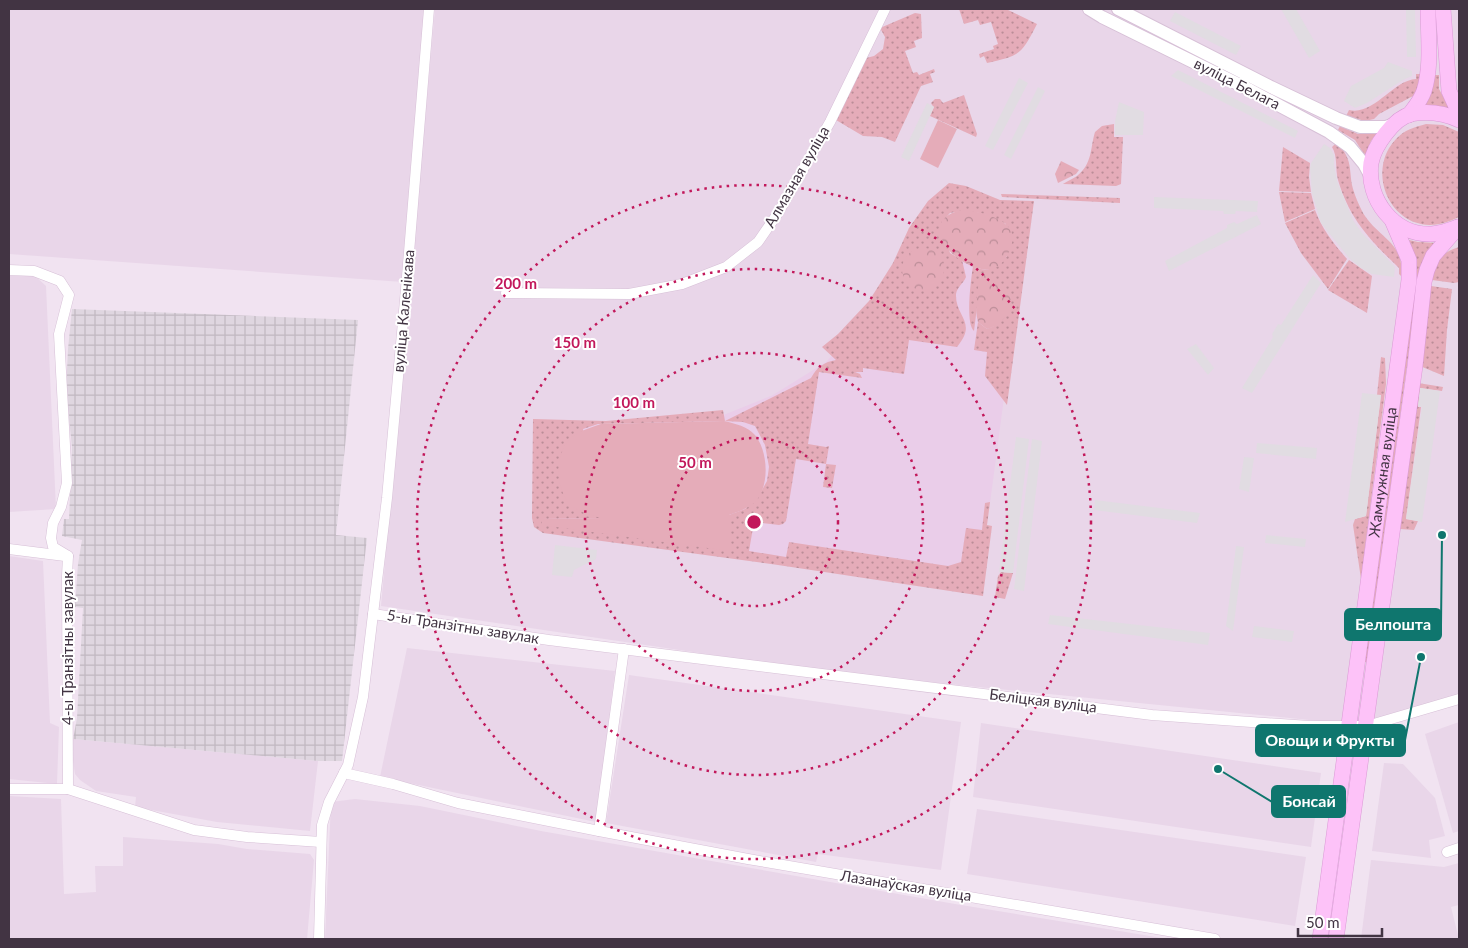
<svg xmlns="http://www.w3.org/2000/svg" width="1468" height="948" viewBox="0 0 1468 948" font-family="Lato,sans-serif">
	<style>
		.residential { fill: #e9d6e9 }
		.industrial { fill: url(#industrial-grid) }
		.education { fill: #eacde9 }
		.grass { fill: url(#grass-dots); fill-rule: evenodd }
		.park { fill: url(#park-crowns) }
		.pitch { fill: #e5acb9 }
		.parking { fill: #e1dce2 }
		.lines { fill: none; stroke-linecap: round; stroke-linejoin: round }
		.minor-casing { stroke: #d7c0d7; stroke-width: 11 }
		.tertiary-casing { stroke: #d7c0d7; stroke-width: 14 }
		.secondary-casing { stroke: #da9ad5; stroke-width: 16 }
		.minor { stroke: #fff; stroke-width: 10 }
		.tertiary { stroke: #fff; stroke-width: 12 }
		.secondary { stroke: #fdc2f8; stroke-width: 15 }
		.ring { fill: none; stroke: #c2185b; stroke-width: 2.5; stroke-dasharray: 2.5 5 }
		.labels { text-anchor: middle; stroke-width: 4; stroke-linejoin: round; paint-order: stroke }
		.street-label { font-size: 15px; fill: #423443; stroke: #fff }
		.centre { fill: #c2185b; stroke: #fff; stroke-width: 2.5 }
		.ring-label { font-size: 15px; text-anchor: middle; font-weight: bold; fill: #c2185b; stroke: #fff; stroke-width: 4; stroke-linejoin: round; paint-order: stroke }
		.leader { fill: none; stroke: #0f766e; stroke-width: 2 }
		.callout-dot { fill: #0f766e; stroke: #fff; stroke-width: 2 }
		.callout { fill: #0f766e; stroke: #0f766e; stroke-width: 2 }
		.callout-label { font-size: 16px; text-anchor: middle; font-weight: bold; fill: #fff }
	</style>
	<defs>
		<pattern id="industrial-grid" width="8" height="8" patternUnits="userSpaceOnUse" patternTransform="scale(1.25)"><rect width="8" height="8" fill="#dfd6e0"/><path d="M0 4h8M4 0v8" fill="none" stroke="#c1b8c1"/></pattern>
		<pattern id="grass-dots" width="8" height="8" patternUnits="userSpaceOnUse" patternTransform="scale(1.25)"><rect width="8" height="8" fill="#e5acb9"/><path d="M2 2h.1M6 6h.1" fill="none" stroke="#bb8d98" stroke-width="1.8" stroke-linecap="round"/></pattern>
		<pattern id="park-crowns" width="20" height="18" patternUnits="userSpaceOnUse" patternTransform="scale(1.25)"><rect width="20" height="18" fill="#e5acb9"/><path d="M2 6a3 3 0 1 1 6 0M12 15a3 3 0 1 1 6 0" fill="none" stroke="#bb8d98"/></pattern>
	</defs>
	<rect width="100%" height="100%" fill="#f1e3f1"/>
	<g class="residential">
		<polygon points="9,9 426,9 403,282 9,254"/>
		<polygon points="435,9 1459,9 1459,696 1419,708 1362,721 1329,722 828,672 381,606"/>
		<polygon points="9,276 35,276 46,286 56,509 9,512"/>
		<polygon points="9,556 43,561 50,723 59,727 57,784 9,779"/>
		<polygon points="407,648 615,671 596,822 380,777"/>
		<polygon points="629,675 961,722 941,870 818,854 816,862 606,823"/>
		<polygon points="1459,722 1459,831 1453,833 1425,734"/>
		<polygon points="981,723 1321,773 1311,847 973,797"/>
		<polygon points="73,739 318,761 310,831 217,822 135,807 136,797 96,791 80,780 75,774 73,760"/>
		<polygon points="1384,763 1403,764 1435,798 1445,836 1429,840 1431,858 1372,851"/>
		<polygon points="9,796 61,799 64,894 96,892 95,866 123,866 123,837 218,844 247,849 310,854 314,860 307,939 9,939"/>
		<polygon points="355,799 420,806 541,831 955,904 1168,939 325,939 331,802"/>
		<polygon points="977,809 1306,857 1295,926 967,874"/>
		<polygon points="1371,860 1444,867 1459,863 1459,905 1451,907 1459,939 1361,939"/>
	</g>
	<polygon class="industrial" points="72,309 358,320 336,535 367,538 342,761 318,761 73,739 77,718 83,608 75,607 78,564 82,540 62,536 64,519 69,519 72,447 66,391 68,349"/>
	<polygon class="education" points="1029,209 979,586 542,525 544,426 660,422 721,416 773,395 826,362 876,308"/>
	<g class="grass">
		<path d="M959 9H1006L1037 24C1021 55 1021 55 987 63L984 56 980 58 979 54 994 49 993 46 998 44 991 22 980 25 978 20 964 24Z"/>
		<polygon points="915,13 921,14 922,38 914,41 916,47 905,51 913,73 917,72 919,75 934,69 935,72 930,74 933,82 921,86 895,142 882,137 863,136 836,120 866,58 874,56 883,49 885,37 880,28"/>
		<path d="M1416 74H1422L1415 95 1379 114 1374 119 1365 121 1346 116 1349 110C1374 116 1393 80 1416 79Z"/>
		<polygon points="1432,75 1439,75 1439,89 1450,109 1422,107"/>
		<polygon points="964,95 977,134 976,137 930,116 934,107 932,105 931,103 935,99 940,99 943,103"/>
		<path d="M1114 124V137H1123L1121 184 1116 186 1063 184C1067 181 1073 179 1077 176 1093 163 1090 148 1095 132L1102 126Z"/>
		<path d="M1426 124 1443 125 1459 132V217C1450 221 1441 225 1430 225 1387 224 1367 169 1396 139 1404 130 1415 127 1426 124Z"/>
		<polygon points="1340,126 1358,134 1377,133 1371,141 1365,156 1355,140 1338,130"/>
		<path d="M1335 144C1339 147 1344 150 1346 155 1351 164 1350 175 1352 185 1354 194 1359 205 1363 213 1379 239 1405 242 1401 276L1399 274V268C1370 240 1350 220 1338 180 1335 169 1338 157 1332 147Z"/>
		<polygon points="1283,147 1310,163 1309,177 1311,192 1279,191"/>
		<path d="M949 183 966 186 1000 200 1034 201 1007 405 985 376 987 352 974 350 978 322 987 329C1000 326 1017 305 1008 292 1004 285 989 280 981 275L974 331C965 323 971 279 973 266 988 274 997 267 1007 256L1006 224C986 214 972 208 950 213L942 222 950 253 962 260 966 277C963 284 957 287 956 294 955 317 978 322 957 347L909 340 904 374 863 368V372H855L860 374 862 378 819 372 808 444 826 447 829 446 826 464 836 465 832 488 823 487 826 464 796 459 786 521 783 524 779 525 754 522 749 551 786 557 789 542 948 566 961 562 966 528 982 530 985 503 990 502 987 525 992 526 983 596 778 565 543 533 534 527 532 518 533 419 606 421 723 410 725 421 811 378C817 367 824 362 836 360L822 347 838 334 869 301 893 263 909 228 928 201ZM724 421 743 422 755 426 765 445 769 467 767 481 757 499 745 509 729 515 542 525V519L603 518 583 429 598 424Z"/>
		<polygon points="1279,192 1311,193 1315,209 1285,222"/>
		<polygon points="1001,194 1120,198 1120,203 1002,197"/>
		<path d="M1315 210C1322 229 1334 244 1347 259L1328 289 1301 253 1285 223Z"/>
		<polygon points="1409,240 1418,242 1437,243 1419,278 1414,277 1415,259"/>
		<path d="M1459 247V282L1454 283 1432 280C1433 262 1442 252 1459 247Z"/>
		<polygon points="1349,260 1372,276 1367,313 1328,290"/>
		<polygon points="1413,284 1418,284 1367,662 1363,662"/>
		<polygon points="1431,286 1452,289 1447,330 1444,376 1420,366"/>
		<polygon points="1381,357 1385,358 1386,384 1361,579 1353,525 1355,519 1366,516 1381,395 1377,395"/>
		<polygon points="1418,383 1443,387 1442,391 1420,388 1418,407 1421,407 1406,519 1418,521 1414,530 1400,529"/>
		<polygon points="1001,572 1013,573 1005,599 995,597 998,576"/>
	</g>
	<g class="park">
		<polygon points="1061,161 1079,170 1076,174 1058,183 1055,174"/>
		<path d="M961 210C974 210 1003 217 1010 229 1018 241 1005 266 992 269 962 275 910 223 961 210Z"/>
		<circle cx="923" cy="269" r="21"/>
		<path d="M985 274C992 277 1003 284 1008 291 1018 306 1002 326 987 329L978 322C974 308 977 290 981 275Z"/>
	</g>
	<g class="pitch">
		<polygon points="938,120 957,129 938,168 920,159"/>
		<path d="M724 421C736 424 747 426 755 435 768 451 770 485 756 501 748 509 739 511 729 515V551L542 525V519L600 518C590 514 581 513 572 506 555 491 554 455 570 439 579 431 589 428 601 424Z"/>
	</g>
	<g class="parking">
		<polygon points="1281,9 1296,9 1320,51 1309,58"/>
		<polygon points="1406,9 1415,9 1416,57 1407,57"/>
		<polygon points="1175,12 1241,46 1236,55 1170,21"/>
		<polygon points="1388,62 1412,71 1412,76 1403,80 1367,103 1355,108 1344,101 1351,86 1384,68"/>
		<polygon points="1178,70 1298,131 1295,138 1171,76"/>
		<polygon points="1019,78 1028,83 993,150 985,146"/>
		<polygon points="1038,87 1045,91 1011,159 1004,155"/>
		<polygon points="1119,102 1144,112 1143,135 1115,135 1115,121"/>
		<polygon points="927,103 934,107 909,161 901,157"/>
		<polygon points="1324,144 1330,148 1334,155 1334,165 1337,181 1353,220 1362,233 1395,267 1394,277 1372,274 1361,268 1349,258 1321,223 1312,193 1310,168 1311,163"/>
		<polygon points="1154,197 1258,201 1257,212 1236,211 1235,214 1224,214 1223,211 1154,208"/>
		<polygon points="1257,215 1261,224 1169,271 1165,261 1227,228 1227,225 1234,222 1237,224"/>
		<polygon points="1313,275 1321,283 1252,393 1242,388 1273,337 1272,334 1278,324 1281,325"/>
		<polygon points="1196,344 1214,368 1208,375 1187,349"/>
		<polygon points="1420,388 1440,391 1422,522 1406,519 1422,407 1418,406"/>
		<polygon points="1362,393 1381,395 1366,516 1345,522"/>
		<polygon points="1016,437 1029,439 1013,573 999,572"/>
		<polygon points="1032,439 1042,441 1024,591 1014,589"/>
		<polygon points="1257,443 1317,448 1316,459 1256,453"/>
		<polygon points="1244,457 1254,458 1249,492 1239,489"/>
		<polygon points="1095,500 1200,513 1197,523 1094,510"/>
		<polygon points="1266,535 1306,539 1305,547 1265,543"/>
		<polygon points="555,545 597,550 596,559 574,570 572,577 552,575"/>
		<polygon points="1236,546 1244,547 1233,631 1226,626"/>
		<polygon points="1050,615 1210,633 1208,645 1048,624"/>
		<polygon points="1254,626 1294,631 1292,642 1252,637"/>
	</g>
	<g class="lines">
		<g class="minor-casing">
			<g id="minor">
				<polyline points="9,270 34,271 60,281 69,295 59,334 67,483 61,507 53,523 51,538 53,547 68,556"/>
				<polyline points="506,293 629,294 682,284 726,267 758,242 778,213 830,122 885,9"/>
				<polyline points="9,549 65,556"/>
				<polyline points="373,614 549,640 1152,715 1309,726 1367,726 1459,699"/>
				<polyline points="344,773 393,784 458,803 599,831 748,859 1215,939"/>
				<polyline points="9,789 68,789 194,830 247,837 321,842"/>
				<polyline points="68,789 67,576 68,556"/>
				<polyline points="599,831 624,649"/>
				<polyline points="1447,852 1459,848"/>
				<polyline points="319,939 322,825 329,802 348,765 363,697 387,498 406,289 429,9"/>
			</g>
		</g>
		<g class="tertiary-casing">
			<g id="tertiary">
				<polyline points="1089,9 1102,17 1250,90 1329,132 1350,147 1364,164 1371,177"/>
				<polyline points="1118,9 1271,87 1336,118 1360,127 1386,127 1396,123"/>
			</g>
		</g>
		<g class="secondary-casing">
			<g id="secondary">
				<polyline points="1443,9 1449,91 1459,113"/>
				<path d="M1409 115C1415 107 1421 100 1424 91 1432 66 1428 35 1428 9"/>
				<path d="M1458 227C1450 230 1441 233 1432 234 1394 236 1366 199 1371 163 1374 146 1394 118 1411 114 1427 111 1444 113 1459 120"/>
				<path id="s1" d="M1320 939 1409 280V260L1392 220"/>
				<polyline points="1336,939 1415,366 1424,282 1427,270 1433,256 1458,227"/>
			</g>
		</g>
		<use href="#minor" class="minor"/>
		<use href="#tertiary" class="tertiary"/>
		<use href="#secondary" class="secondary"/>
	</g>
	<g class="ring">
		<circle cx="754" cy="522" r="84"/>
		<circle cx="754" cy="522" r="169"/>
		<circle cx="754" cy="522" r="253"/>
		<circle cx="754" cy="522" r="337"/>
	</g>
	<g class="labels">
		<g class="street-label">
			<text transform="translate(1237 84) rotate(27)" y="5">вуліца Белага</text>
			<text transform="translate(797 177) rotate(-60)" y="5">Алмазная вуліца</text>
			<text transform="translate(404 311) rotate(-85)" y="5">вуліца Каленікава</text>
			<text dy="5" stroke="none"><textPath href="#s1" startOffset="471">Жамчужная вуліца</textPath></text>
			<text transform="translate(463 627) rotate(9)" y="5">5-ы Транзітны завулак</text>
			<text transform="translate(68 648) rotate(-90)" y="5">4-ы Транзітны завулак</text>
			<text transform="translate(1043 701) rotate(7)" y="5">Беліцкая вуліца</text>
			<text transform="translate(906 886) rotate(9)" y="5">Лазанаўская вуліца</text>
		</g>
	</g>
	<circle cx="754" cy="522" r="8" class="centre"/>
	<g class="ring-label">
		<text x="516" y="289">200 m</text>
		<text x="575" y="348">150 m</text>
		<text x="634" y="408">100 m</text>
		<text x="695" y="468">50 m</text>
	</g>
	<path class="leader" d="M1442 535L1441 625M1421 657L1405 740M1218 769L1272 802"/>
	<g class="callout-dot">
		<circle cx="1442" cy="535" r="5"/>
		<circle cx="1421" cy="657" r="5"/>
		<circle cx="1218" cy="769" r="5"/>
	</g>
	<g class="callout">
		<rect x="1345" y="609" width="96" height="31" rx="5"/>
		<rect x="1256" y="725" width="149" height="31" rx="5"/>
		<rect x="1272" y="786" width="73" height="31" rx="5"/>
	</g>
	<g class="callout-label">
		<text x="1393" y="630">Белпошта</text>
		<text x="1330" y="746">Овощи и Фрукты</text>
		<text x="1309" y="807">Бонсай</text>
	</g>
	<rect width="1468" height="948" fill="none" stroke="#423443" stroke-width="20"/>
	<path d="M1298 928v8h84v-8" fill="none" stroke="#423443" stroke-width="2.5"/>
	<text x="1306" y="928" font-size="15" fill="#423443" stroke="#ffffff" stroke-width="4" paint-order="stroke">50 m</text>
</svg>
